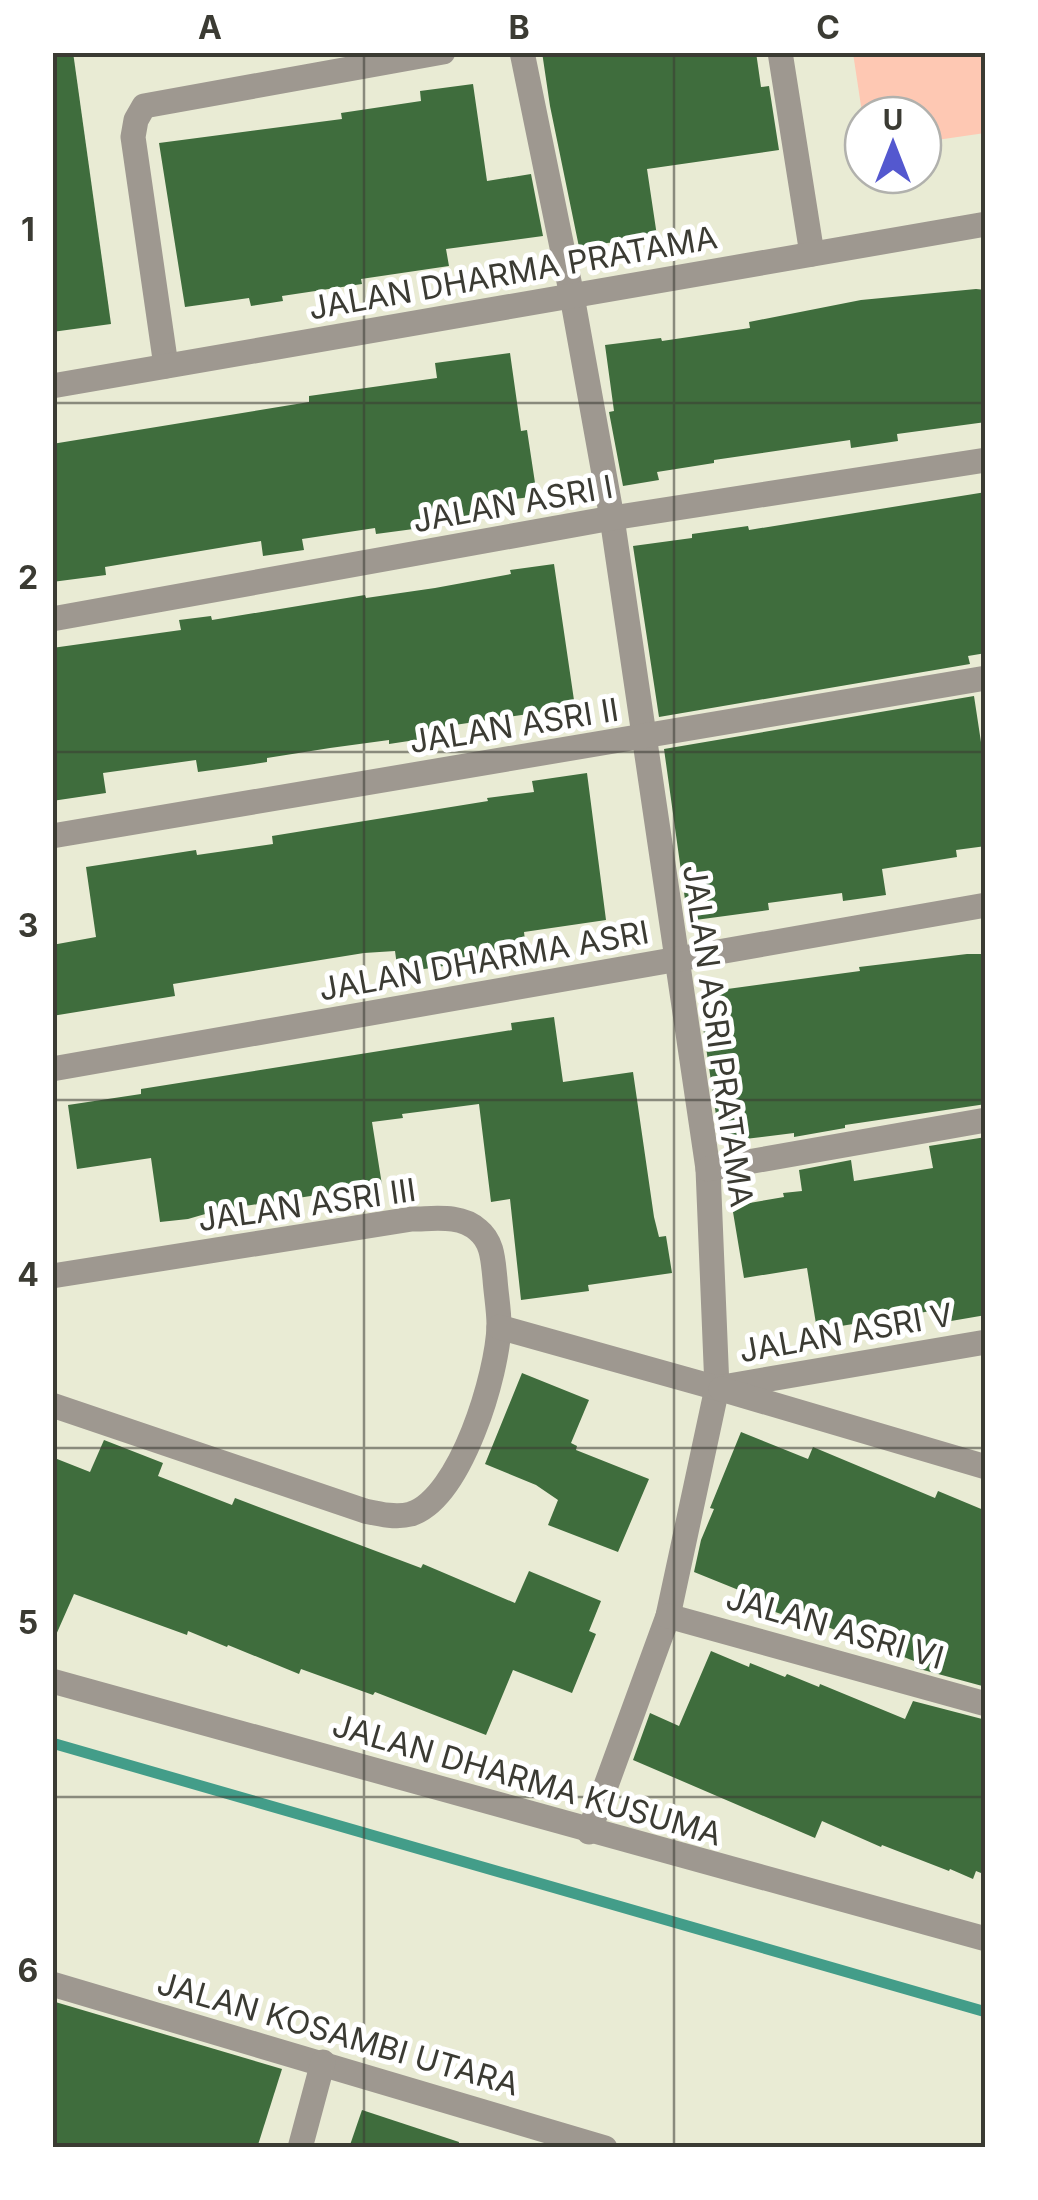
<svg xmlns="http://www.w3.org/2000/svg" width="1038" height="2200" viewBox="0 0 1038 2200" font-family="Inter,sans-serif">
	<style>
		.green { fill: #fec8b3 }
		.lines { fill: none; stroke-linecap: round; stroke-linejoin: round }
		.stream { stroke: #439d89; stroke-width: 11 }
		.building { fill: #3f6d3d }
		.minor { stroke: #9e9890; stroke-width: 25 }
		.grid { fill: none; stroke: #3b3b33; stroke-width: 2.5; stroke-opacity: 0.55 }
		.labels { text-anchor: middle; stroke-width: 10; stroke-linejoin: round; paint-order: stroke }
		.street-label { font-size: 32px; fill: #3b3b33; stroke: #fff }
		.neatline { fill: none; stroke: #3b3b33; stroke-width: 4 }
		.grid-label { font-size: 32px; text-anchor: middle; font-weight: bold; fill: #3b3b33 }
	</style>
	<rect width="100%" height="100%" fill="#e9ebd4"/>
	<polygon class="green" points="853,53 985,53 985,133 923,142 923,115 863,115 863,119"/>
	<g class="lines">
		<polyline class="stream" points="52,1743 986,2012"/>
	</g>
	<g class="building">
		<polygon points="52,52 73,52 111,324 52,332"/>
		<polygon points="542,52 756,52 761,87 769,86 779,150 647,169 657,236 579,247 550,106"/>
		<polygon points="473,84 487,181 531,174 543,236 446,249 449,266 361,279 362,284 282,296 283,301 251,306 249,298 185,307 159,143 342,119 341,113 421,101 420,91"/>
		<polygon points="976,289 986,290 986,422 897,434 898,441 851,448 850,440 714,460 714,463 657,472 659,480 623,486 609,412 614,411 605,345 661,338 662,341 750,328 749,322 861,300"/>
		<polygon points="510,353 521,431 527,430 537,496 479,504 481,515 420,523 421,528 376,534 375,528 302,539 304,550 263,556 261,541 105,567 106,575 52,582 52,444 309,402 309,396 437,378 435,363"/>
		<polygon points="986,492 986,653 968,656 970,664 659,717 633,546 692,538 692,534 748,526 749,530"/>
		<polygon points="554,564 575,707 421,730 422,739 389,744 389,740 330,748 267,758 267,762 234,767 198,772 196,760 103,773 106,793 52,801 52,648 181,630 179,620 211,616 212,620 365,595 366,598 435,588 511,574 510,570"/>
		<polygon points="974,696 986,775 986,846 956,850 957,857 882,869 886,895 843,901 842,893 768,903 769,910 688,921 664,749"/>
		<polygon points="587,773 606,920 524,932 526,949 449,960 450,965 398,973 395,951 364,953 173,984 175,996 52,1016 52,945 96,937 86,867 196,850 197,855 273,844 272,836 488,801 487,798 534,792 532,781"/>
		<polygon points="967,954 986,954 986,1104 845,1125 845,1128 794,1137 794,1133 720,1142 698,993 860,971 859,967"/>
		<polygon points="554,1017 563,1082 633,1072 654,1217 659,1237 666,1236 672,1273 588,1285 589,1291 521,1300 510,1199 491,1202 479,1104 402,1114 403,1118 372,1122 382,1185 219,1210 188,1219 160,1222 151,1158 77,1169 68,1105 141,1094 141,1089 512,1030 511,1023"/>
		<polygon points="986,1137 986,1315 951,1321 949,1308 817,1330 807,1268 744,1278 732,1206 784,1197 783,1193 802,1191 799,1170 851,1160 854,1181 933,1168 929,1146"/>
		<polygon points="522,1373 589,1400 571,1443 577,1446 576,1450 649,1479 618,1552 548,1525 558,1500 536,1485 485,1464"/>
		<polygon points="741,1432 808,1459 813,1447 935,1498 938,1491 986,1511 986,1687 916,1668 914,1661 820,1624 819,1627 743,1601 746,1593 694,1572 701,1540 714,1509 710,1508"/>
		<polygon points="104,1440 163,1463 158,1476 232,1505 235,1498 421,1568 423,1564 515,1603 529,1571 601,1601 589,1631 596,1634 572,1693 513,1670 486,1735 375,1692 373,1695 301,1669 299,1674 228,1645 227,1647 188,1631 187,1635 74,1594 52,1644 52,1457 90,1472"/>
		<polygon points="711,1651 749,1667 750,1663 785,1677 787,1674 819,1687 820,1684 905,1719 913,1701 986,1720 986,1875 976,1871 973,1879 950,1869 949,1871 882,1845 881,1847 822,1821 815,1838 633,1760 650,1713 679,1726"/>
		<polygon points="52,2001 282,2069 257,2148 52,2148"/>
		<polygon points="362,2110 459,2142 458,2148 349,2148"/>
	</g>
	<g class="lines">
		<g class="minor">
			<polyline points="522,52 572,296 612,518 708,1169 717,1388 668,1616 589,1832"/>
			<polyline points="780,52 812,254"/>
			<polyline points="166,366 133,137 136,120 144,106 443,52"/>
			<polyline points="52,386 986,224"/>
			<polyline points="52,619 612,518 986,460"/>
			<polyline points="52,836 986,678"/>
			<polyline points="52,1069 986,905"/>
			<polyline points="708,1169 986,1120"/>
			<path d="M52 1276 412 1219C434 1219 460 1214 478 1230 493 1242 493 1261 495 1279 496 1294 499 1310 499 1325 498 1373 461 1498 411 1514 396 1518 379 1514 365 1511L52 1405"/>
			<polyline points="499,1327 717,1388 986,1342"/>
			<polyline points="721,1389 986,1467"/>
			<polyline points="668,1616 986,1704"/>
			<polyline points="52,1681 986,1939"/>
			<polyline points="52,1984 605,2148"/>
			<polyline points="300,2148 323,2062"/>
		</g>
	</g>
	<path class="grid" d="M364 52V2148M674 52V2148M52 403H986M52 752H986M52 1100H986M52 1448H986M52 1797H986"/>
	<g class="labels">
		<g class="street-label">
			<text transform="translate(513 273) rotate(-10)" y="11">JALAN DHARMA PRATAMA</text>
			<text transform="translate(513 504) rotate(-10)" y="11">JALAN ASRI I</text>
			<text transform="translate(514 726) rotate(-9)" y="11">JALAN ASRI II</text>
			<text transform="translate(484 961) rotate(-10)" y="11">JALAN DHARMA ASRI</text>
			<text transform="translate(718 1036) rotate(82)" y="11">JALAN ASRI PRATAMA</text>
			<text transform="translate(307 1205) rotate(-8)" y="11">JALAN ASRI III</text>
			<text transform="translate(846 1333) rotate(-10)" y="11">JALAN ASRI V</text>
			<text transform="translate(835 1628) rotate(16)" y="11">JALAN ASRI VI</text>
			<text transform="translate(527 1780) rotate(16)" y="11">JALAN DHARMA KUSUMA</text>
			<text transform="translate(338 2034) rotate(16)" y="11">JALAN KOSAMBI UTARA</text>
		</g>
	</g>
	<rect width="1038" height="2200" fill="none" stroke="#ffffff" stroke-width="110"/>
	<g transform="translate(893 145)"><circle r="48" fill="#ffffff" stroke="#b1b1ad" stroke-width="2.5"/>
	<path d="M0-8L18 38L0 25L-18 38Z" fill="#5458cf"/>
	<text y="-15" font-size="28" font-weight="bold" text-anchor="middle" fill="#3b3b33">U</text>
	</g>
	<rect x="55" y="55" width="928" height="2090" class="neatline"/>
	<g class="grid-label">
		<text x="210" y="39">A</text>
		<text x="519" y="39">B</text>
		<text x="828" y="39">C</text>
		<text x="28" y="241">1</text>
		<text x="28" y="589">2</text>
		<text x="28" y="937">3</text>
		<text x="28" y="1286">4</text>
		<text x="28" y="1634">5</text>
		<text x="28" y="1982">6</text>
	</g>
</svg>
